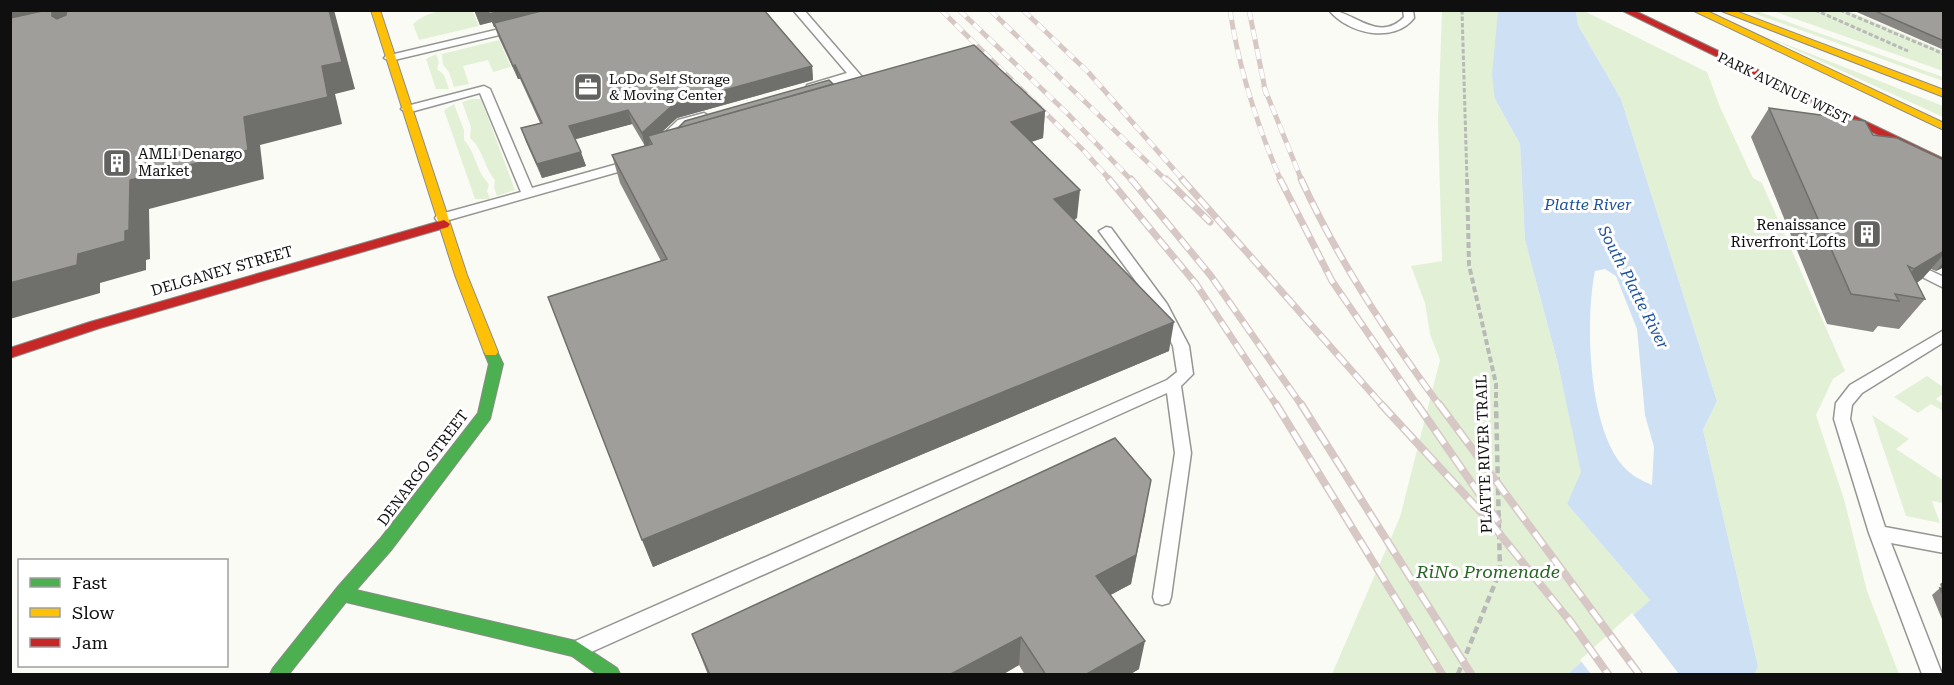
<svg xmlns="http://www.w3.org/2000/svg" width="1954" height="685" viewBox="0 0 1954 685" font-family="'Roboto Serif',serif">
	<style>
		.green { fill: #e2f1d6 }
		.water { fill: #cde0f4; fill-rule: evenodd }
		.pier { fill: #fbfbf5 }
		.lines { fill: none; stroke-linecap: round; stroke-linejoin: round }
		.lane-casing { stroke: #959593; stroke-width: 3 }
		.fast-casing { stroke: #8c8c89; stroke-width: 2 }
		.slow-casing { stroke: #8c8c89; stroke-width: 2 }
		.jam-casing { stroke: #8c8c89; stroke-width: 2 }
		.path-far2 { stroke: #b9b9b8; stroke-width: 3; stroke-dasharray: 4.5 2; stroke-linecap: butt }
		.path-far1 { stroke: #b9b9b8; stroke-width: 4; stroke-dasharray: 6 3; stroke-linecap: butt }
		.path { stroke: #b9b9b8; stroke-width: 4.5; stroke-dasharray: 7 4; stroke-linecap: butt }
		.lane { fill: #fefefe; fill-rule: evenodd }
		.fast { fill: #4caf50; fill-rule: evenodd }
		.slow { fill: #ffc107; fill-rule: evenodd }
		.jam { fill: #c62828; fill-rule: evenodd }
		.rail-far2-casing { stroke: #d7c8c5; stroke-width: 5 }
		.rail-far1-casing { stroke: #d7c8c5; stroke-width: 7 }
		.rail-casing { stroke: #d7c8c5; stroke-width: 8 }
		.rail-far2 { stroke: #fff; stroke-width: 4; stroke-dasharray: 10; stroke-linecap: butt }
		.rail-far1 { stroke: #fff; stroke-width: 4.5; stroke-dasharray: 13; stroke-linecap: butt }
		.rail { stroke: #fff; stroke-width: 5; stroke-dasharray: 16; stroke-linecap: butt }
		.wall { fill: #898884 }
		.shaded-wall { fill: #6f6f6c }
		.building { fill: #9f9e9a; stroke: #6f6f6c; stroke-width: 1.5 }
		.labels { text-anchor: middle; stroke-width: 6; stroke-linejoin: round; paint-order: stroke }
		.far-poi-label { font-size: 14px; fill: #0f0f0f; stroke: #fff; text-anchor: start }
		.far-street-label { font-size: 14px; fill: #0f0f0f; stroke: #fff }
		.poi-label { font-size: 15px; fill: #0f0f0f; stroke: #fff; text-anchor: start }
		.street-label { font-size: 15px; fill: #0f0f0f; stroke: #fff }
		.water-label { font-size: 16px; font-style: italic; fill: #1d529d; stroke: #fff }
		.near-park-label { font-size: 18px; font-style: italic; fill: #266521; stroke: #fff }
	</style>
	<rect width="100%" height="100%" fill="#fbfbf5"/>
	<g class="green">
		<path d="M472 10 479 26 419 40 413 24C430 8 451 10 472 10Z"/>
		<polygon points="1442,11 1498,11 1495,99 1520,144 1525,240 1558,364 1582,472 1567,504 1650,600 1568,674 1332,674 1400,517 1440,360 1430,334 1425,303 1411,266 1442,261 1438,121"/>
		<polygon points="1576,11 1584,11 1707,72 1720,107 1753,178 1762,183 1845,371 1833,379 1816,415 1844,499 1867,591 1899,674 1755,674 1758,666 1703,430 1717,401 1621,99 1578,25"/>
		<polygon points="1747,11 1757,11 1943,77 1943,81"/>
		<polygon points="1773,11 1849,11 1943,51 1943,71"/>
		<polygon points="1763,35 1943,106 1943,117"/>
		<polygon points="499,40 511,67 493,72 488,60 463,66 469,84 454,87 449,72 443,65 442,54"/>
		<polygon points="436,54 439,62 437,69 444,75 449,89 436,89 426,59"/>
		<path d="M472 99H481L515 190 497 196 494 187 495 180C484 167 483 149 470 138L471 127 462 102Z"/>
		<path d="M454 104 464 130V140C476 153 476 171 489 184L487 191 490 199H475L444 110Z"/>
		<polygon points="1927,376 1943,387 1943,394 1936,399 1943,404 1943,411 1931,404 1918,413 1894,397"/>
		<polygon points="1872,415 1909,439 1896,449 1943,480 1943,503 1932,501 1940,523 1906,516"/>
	</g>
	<path class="water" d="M1498 11H1576L1578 25 1621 99 1717 401 1703 430 1758 666 1755 674H1568L1650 600 1567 504 1581 472 1558 364 1525 240 1520 144 1495 99 1492 75ZM1605 269 1616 276 1637 329 1645 415 1654 447 1652 485C1640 480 1631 475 1622 465 1588 425 1585 320 1595 271Z"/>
	<polygon class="pier" points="1632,613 1679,674 1591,674 1580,660"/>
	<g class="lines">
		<g class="lane-casing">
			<g id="lane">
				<polygon points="793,10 804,10 863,78 863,82 855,82 852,79 811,90 807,89 807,85 847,73"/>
				<path d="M1329 10C1352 10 1379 44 1404 17L1403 10H1413L1414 18C1394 44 1348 34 1329 10Z"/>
				<polygon points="516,25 521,28 520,30 390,61 384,58 386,56"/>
				<polygon points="484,86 490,89 532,188 635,159 641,163 639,166 442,222 437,221 435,218 437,215 521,192 480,93 407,113 401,109 403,107"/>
				<polygon points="704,113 710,117 708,120 686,126 667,143 663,144 657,140 678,120"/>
				<polygon points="1106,227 1111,228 1167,304 1189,346 1193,374 1181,386 1191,453 1171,597 1169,603 1162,605 1155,603 1153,597 1175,453 1167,393 587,654 580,657 573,654 570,648 573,642 1167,380 1177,372 1173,346 1154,306 1099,231"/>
				<polygon points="1929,270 1944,277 1944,288 1924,278 1922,275"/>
				<polygon points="1944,330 1944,342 1862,393 1852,405 1850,419 1885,527 1944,538 1944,553 1891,543 1942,674 1922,674 1869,533 1834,419 1836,403 1850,385"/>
			</g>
		</g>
		<g class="fast-casing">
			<polygon id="fast" points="491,347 496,349 503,364 490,419 392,549 356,590 576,641 617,668 620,674 597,674 572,656 346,602 289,674 270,674 273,668 336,589 380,539 478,413 489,364 484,352"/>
		</g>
		<g class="slow-casing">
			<g id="slow">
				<polygon points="371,10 380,10 467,275 498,352 496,355 486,355 484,352 455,275"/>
				<polygon points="1692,10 1705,10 1944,123 1944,130"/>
				<polygon points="1719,10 1733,10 1944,90 1944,97"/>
			</g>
		</g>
		<g class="jam-casing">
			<g id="jam">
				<polygon points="1621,10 1633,10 1944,159 1944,167"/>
				<polygon points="444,220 450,224 448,227 100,328 10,358 10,348 90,322"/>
			</g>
		</g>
		<g class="path-far2">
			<polyline points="1462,10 1467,181"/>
			<polyline points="1815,10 1908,51"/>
			<polyline points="1840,10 1944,54"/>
		</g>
		<polyline class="path-far1" points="1467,179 1469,265 1496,384 1496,406"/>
		<polyline class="path" points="1458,674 1500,571 1496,404"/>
		<use href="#lane" class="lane"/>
		<use href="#fast" class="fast"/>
		<use href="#slow" class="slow"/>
		<use href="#jam" class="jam"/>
		<g class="rail-far2-casing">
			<g id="rail-far2">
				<polyline points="941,10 1084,151 1111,181"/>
				<polyline points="959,10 1067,113 1132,181"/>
				<polyline points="990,10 1167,181"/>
				<polyline points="1023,10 1088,72 1184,181"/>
				<path d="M1230 10C1239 70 1257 125 1281 181"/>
				<polyline points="1249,10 1266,94"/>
				<polyline points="1264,87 1302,181"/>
			</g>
		</g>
		<g class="rail-far1-casing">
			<g id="rail-far1">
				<polyline points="1109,179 1196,284 1277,406"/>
				<polyline points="1131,179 1211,276 1302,406"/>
				<polyline points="1166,179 1210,222"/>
				<polyline points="1182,179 1383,406"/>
				<polyline points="1280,179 1332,281 1418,406"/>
				<path d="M1301 179C1338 260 1387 334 1440 406"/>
			</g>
		</g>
		<g class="rail-casing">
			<g id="rail">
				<polyline points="1276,404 1442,674"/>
				<polyline points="1301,404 1471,674"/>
				<polyline points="1381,404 1491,523 1573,625"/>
				<polyline points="1417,404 1498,521"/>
				<polyline points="1439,404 1639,674"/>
				<polyline points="1568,618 1608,674"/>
			</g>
		</g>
		<use href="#rail-far2" class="rail-far2"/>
		<use href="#rail-far1" class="rail-far1"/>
		<use href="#rail" class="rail"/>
	</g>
	<g class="wall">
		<polygon points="474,10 764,10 812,66 813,80 677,118 662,132 833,84 1045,111 1043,138 1031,142 1077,218 1074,220 1169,351 653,567 548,297 661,261 620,183 612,155 645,146 632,124 575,139 586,166 542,178 526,142 521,128 540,123 520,79 518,79 498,36 495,27 494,27 492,22 480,25"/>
		<polygon points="1852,10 1944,10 1944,50"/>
		<polygon points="1769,108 1873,135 1944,160 1944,267 1936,271 1931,269 1922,279 1917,283 1925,299 1899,329 1878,326 1873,332 1827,324 1751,137"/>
		<polygon points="1146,510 1131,584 1110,595 1139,669 1129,675 1025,675 1019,665 1002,675 708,675 692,634"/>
		<polygon points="1944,581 1944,596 1940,584"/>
		<polygon points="1940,588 1944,596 1944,624 1932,595"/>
	</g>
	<g class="shaded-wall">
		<polygon points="10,10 108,10 10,32"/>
		<polygon points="329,10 334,10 355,89 335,94 342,124 260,145 264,179 149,209 150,259 146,260 146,270 100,283 100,293 10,319 10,283 78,254 130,180 244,117 322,66"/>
		<polygon points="481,10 488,10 492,22 480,25 475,12"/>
		<polygon points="505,10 563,10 494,27 489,14"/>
		<polygon points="515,65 520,79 518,79 513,66"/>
		<polygon points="812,66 813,80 677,118 651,142 648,136 650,143 645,147 642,133 674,104"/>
		<polygon points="628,110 632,124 573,140 569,126"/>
		<polygon points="1045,111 1043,138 1010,149 1011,122"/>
		<polygon points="581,152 586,166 542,178 537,164"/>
		<polygon points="1080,190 1077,218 1053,227 1054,199"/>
		<polygon points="1944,251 1944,254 1922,279 1898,294 1895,294 1889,300 1914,269"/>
		<polygon points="1944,262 1944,267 1936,271"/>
		<polygon points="1174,322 1169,351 653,567 642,540"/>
		<polygon points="1151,480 1131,584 1092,605 1096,576"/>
		<polygon points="1021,637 1019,665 1002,675 949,675"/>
		<polygon points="1145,641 1139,669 1129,675 1085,675"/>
	</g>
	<g class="building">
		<polygon points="47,10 52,10 52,16 57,19 66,15 67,10 329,10 342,62 322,66 328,97 244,117 248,150 130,180 129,230 125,231 125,241 78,254 77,265 10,283 10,18"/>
		<polygon points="488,10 505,10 489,14"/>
		<polygon points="545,10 764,10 812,66 674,104 642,133 628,110 569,126 581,152 537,164 521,128 542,123 515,65 513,66 494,23"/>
		<polygon points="1873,10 1944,10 1944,41"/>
		<polygon points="974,45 1045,111 1011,122 1080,190 1054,199 1174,322 642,540 548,297 667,259 612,155 652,144 648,136"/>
		<polygon points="829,80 833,84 678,128 685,121"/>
		<polygon points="1769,108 1865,121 1873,135 1897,138 1944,160 1944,251 1914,269 1908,266 1925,299 1895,294 1899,301 1851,294"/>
		<polygon points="1115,438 1151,480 1136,555 1096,576 1145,641 1085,675 1046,675 1021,637 949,675 710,675 692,634"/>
		<polygon points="1940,588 1944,589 1944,596"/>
	</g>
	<defs>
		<g id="office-square" transform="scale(1.5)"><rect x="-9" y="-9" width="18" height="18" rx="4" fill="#626260" stroke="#fff"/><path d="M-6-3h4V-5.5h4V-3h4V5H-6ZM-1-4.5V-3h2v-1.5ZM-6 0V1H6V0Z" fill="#fff"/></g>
		<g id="building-square" transform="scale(1.5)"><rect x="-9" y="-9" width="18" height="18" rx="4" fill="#626260" stroke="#fff"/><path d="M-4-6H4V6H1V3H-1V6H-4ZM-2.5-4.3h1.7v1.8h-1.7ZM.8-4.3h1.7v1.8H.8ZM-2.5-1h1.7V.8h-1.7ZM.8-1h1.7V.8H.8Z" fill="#fff"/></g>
	</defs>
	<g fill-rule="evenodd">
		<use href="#office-square" x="588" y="87"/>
		<use href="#building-square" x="117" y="163"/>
		<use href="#building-square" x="1867" y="234"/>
	</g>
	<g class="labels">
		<g class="far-poi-label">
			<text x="609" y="84">LoDo Self Storage<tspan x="609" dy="16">&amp; Moving Center</tspan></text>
		</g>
		<g class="far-street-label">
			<text transform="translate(1784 88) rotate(26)" y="5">PARK AVENUE WEST</text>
		</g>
		<g class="poi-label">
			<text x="138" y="159">AMLI Denargo<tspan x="138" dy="17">Market</tspan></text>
			<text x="1846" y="230" text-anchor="end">Renaissance<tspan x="1846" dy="17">Riverfront Lofts</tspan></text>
		</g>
		<g class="street-label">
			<text transform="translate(222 271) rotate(-16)" y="5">DELGANEY STREET</text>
			<text transform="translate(1484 454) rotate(-92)" y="5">PLATTE RIVER TRAIL</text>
			<text transform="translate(423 468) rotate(-53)" y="5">DENARGO STREET</text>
		</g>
		<g class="water-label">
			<text x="1588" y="210">Platte River</text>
			<text transform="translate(1634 287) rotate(63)" y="6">South Platte River</text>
		</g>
		<g class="near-park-label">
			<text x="1488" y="578">RiNo Promenade</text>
		</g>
	</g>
	<rect width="1954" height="685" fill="none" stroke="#0f0f0f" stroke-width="24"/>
	<rect x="18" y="559" width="210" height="108" fill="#ffffff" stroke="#9f9f9f" stroke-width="1.5"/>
	<rect x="30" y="578" width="30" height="9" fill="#4caf50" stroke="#9f9f9f" stroke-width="1.5"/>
	<text x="72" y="589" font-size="18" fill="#0f0f0f">Fast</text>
	<rect x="30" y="608" width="30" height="9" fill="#ffc107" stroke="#9f9f9f" stroke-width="1.5"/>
	<text x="72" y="619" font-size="18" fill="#0f0f0f">Slow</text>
	<rect x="30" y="638" width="30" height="9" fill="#c62828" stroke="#9f9f9f" stroke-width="1.5"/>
	<text x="72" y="649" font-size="18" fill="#0f0f0f">Jam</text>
</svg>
